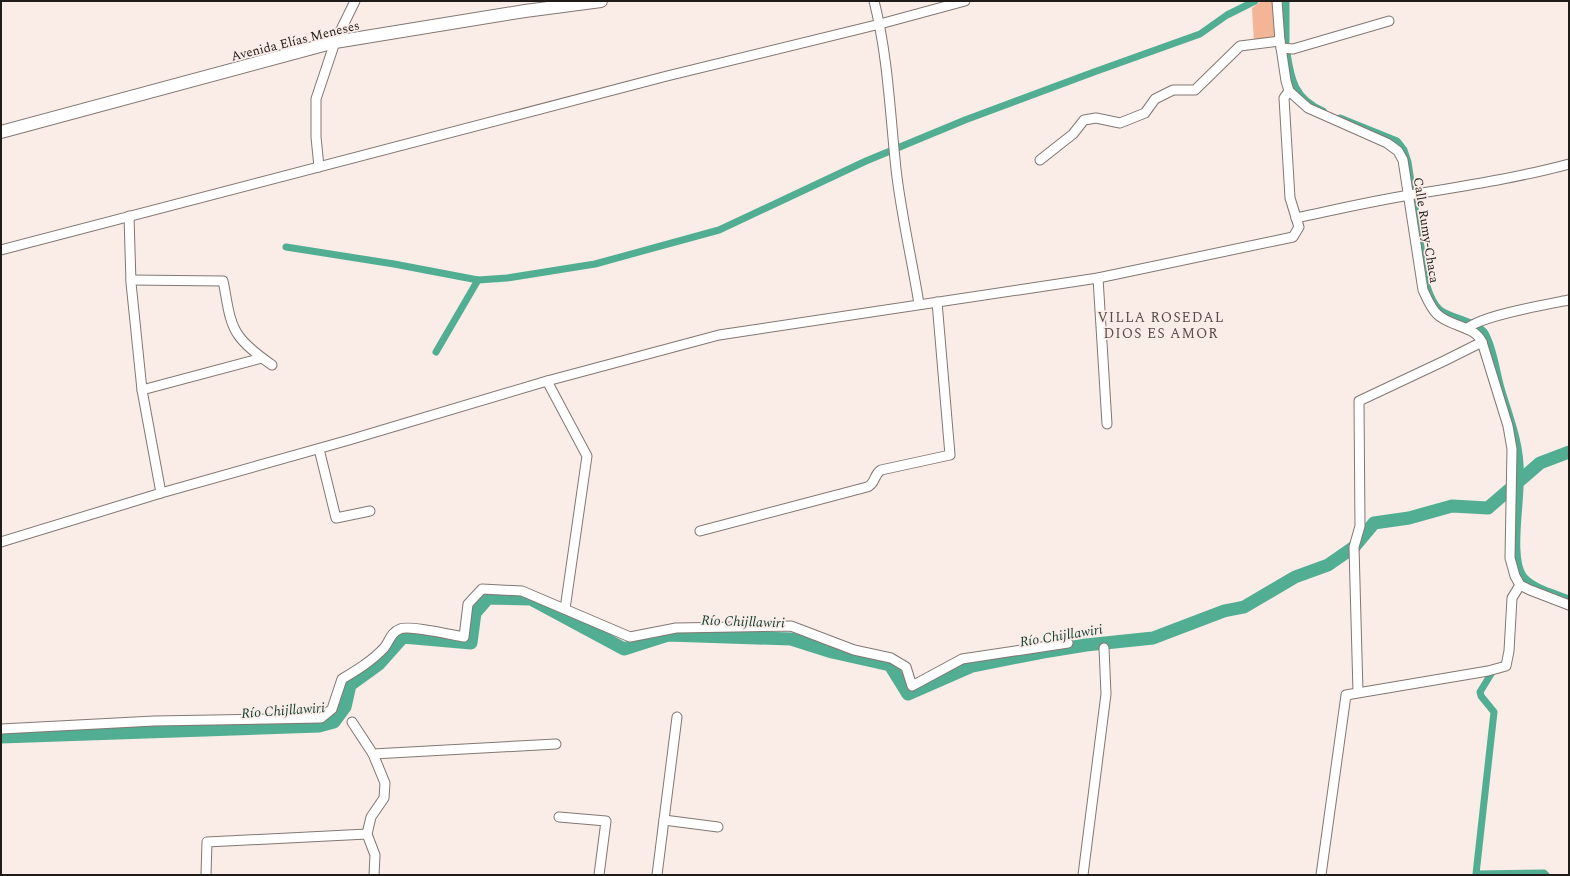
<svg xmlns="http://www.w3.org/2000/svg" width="1570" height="876" viewBox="0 0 1570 876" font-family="Spectral,serif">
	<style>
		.green { fill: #f4b597 }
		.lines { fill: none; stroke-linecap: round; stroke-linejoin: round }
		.canal { stroke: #52ae92; stroke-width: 7 }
		.river { stroke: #52ae92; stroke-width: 13 }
		.minor-casing { stroke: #827772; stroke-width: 11 }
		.major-casing { stroke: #827772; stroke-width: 14 }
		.minor { stroke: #fff; stroke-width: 9 }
		.major { stroke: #fff; stroke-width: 12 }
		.labels { text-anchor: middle; stroke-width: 3.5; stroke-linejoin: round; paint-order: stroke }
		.street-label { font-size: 13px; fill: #201c1a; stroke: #faede8 }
		.neighbourhood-label { font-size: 14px; letter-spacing: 1px; fill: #574d48; stroke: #faede8 }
		.water-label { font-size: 14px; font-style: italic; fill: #143e32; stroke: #faede8 }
	</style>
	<rect width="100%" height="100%" fill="#faede8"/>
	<polygon class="green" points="1261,1 1274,1 1277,38 1254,42 1252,8"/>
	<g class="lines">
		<g class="canal">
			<polyline points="1286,1 1286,41"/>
			<path d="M1287 53C1291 80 1295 99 1323 111"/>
			<path d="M1340 118 1397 141 1404 150 1408 162 1427 286C1437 318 1447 312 1473 324 1477 327 1482 328 1485 333 1494 349 1496 371 1501 388 1506 405 1512 421 1516 438 1520 454 1521 470 1520 486 1520 508 1510 563 1525 578 1536 589 1555 593 1569 599"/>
			<polyline points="286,247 394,264 478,280 507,278 595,264 719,230 866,161 965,120 1094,72 1200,34 1227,15 1255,1"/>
			<polyline points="436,352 478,280"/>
			<polyline points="1491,674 1480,692 1481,696 1494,712 1476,874 1544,873 1546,875"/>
		</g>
		<polyline class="river" points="1,737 319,726 334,722 345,707 350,685 379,664 403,637 471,643 475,613 488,598 531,599 624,649 668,635 791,639 832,652 890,665 908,694 972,666 1043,652 1086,645 1153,638 1224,611 1244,607 1295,577 1328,565 1354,547 1374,523 1409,518 1452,506 1488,508 1540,463 1569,452"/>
		<g class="minor-casing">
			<g id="minor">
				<path d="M874 1C888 56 890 113 896 169 901 214 912 260 919 304"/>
				<path d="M1277 1 1280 41 1286 81 1289 91 1308 108 1387 143 1398 151 1403 160 1423 290C1427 298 1430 307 1437 314 1450 327 1474 325 1482 342L1508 426 1512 449 1510 558 1515 576 1520 585 1530 590 1569 605"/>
				<polyline points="1281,48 1293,49 1389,21"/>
				<polyline points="1040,160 1073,134 1084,120 1096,118 1120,123 1145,113 1155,99 1173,90 1195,90 1240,46 1280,41"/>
				<polyline points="319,167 316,137 316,99 335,42 355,1"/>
				<polyline points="129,216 131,283 142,390 161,493"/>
				<path d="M1296 218C1334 210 1372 201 1410 195 1463 186 1517 178 1569 164"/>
				<polyline points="1,250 667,76 880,24 965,1"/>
				<polyline points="1098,278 1107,424"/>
				<path d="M131 280 223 281C227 298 228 322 239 336 246 346 262 358 272 365"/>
				<path d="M1467 329C1479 316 1549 304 1569 300"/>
				<polyline points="547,381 587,456 565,609"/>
				<polyline points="142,390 262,358"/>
				<polyline points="319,449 336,518 370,511"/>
				<path d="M700 531 867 487C876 484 873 475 881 470L950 455 937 302"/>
				<polyline points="1,542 161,493 349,440 547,381 719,335 1098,278 1293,237 1299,227 1290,198 1284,98 1289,91"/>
				<polyline points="1358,692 1354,547 1360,526 1359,401 1444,361 1482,342"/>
				<polyline points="352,722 373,754 385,783 384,798 371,817 367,834 375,855 374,875"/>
				<path d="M1 729 154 721 321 718 332 709 342 679C357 670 372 661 384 648 390 641 390 633 400 629 409 625 452 635 464 637L468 604 482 589 522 591 630 637 676 628 791 626 854 650 891 658 906 667 912 686 962 659 1068 643"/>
				<polyline points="373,754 556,744"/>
				<polyline points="559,817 606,821 599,875"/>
				<polyline points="664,820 718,827"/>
				<polyline points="206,875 207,842 367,834"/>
				<polyline points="657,875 677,717"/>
				<polyline points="1083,875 1106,694 1104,648"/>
				<polyline points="1321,875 1346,695 1488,671 1506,666 1509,651 1512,598 1520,585"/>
			</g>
		</g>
		<g class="major-casing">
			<polyline id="major" points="1,132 335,42 525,11 601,1"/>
		</g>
		<use href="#minor" class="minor"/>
		<use href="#major" class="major"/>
	</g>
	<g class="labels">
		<g class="street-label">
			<text transform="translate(295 40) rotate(-14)" y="5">Avenida Elías Meneses</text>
			<text transform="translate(1427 230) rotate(81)" y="5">Calle Rumy-Chaca</text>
		</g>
		<g class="neighbourhood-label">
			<text x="1161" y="322">VILLA ROSEDAL<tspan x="1161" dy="16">DIOS ES AMOR</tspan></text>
		</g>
		<g class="water-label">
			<text transform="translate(743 621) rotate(2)" y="5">Río Chijllawiri</text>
			<text transform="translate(1061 635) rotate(-9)" y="5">Río Chijllawiri</text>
			<text transform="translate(283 710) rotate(-4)" y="5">Río Chijllawiri</text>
		</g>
	</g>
	<rect width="1570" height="876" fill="none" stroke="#201c1a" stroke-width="4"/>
</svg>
